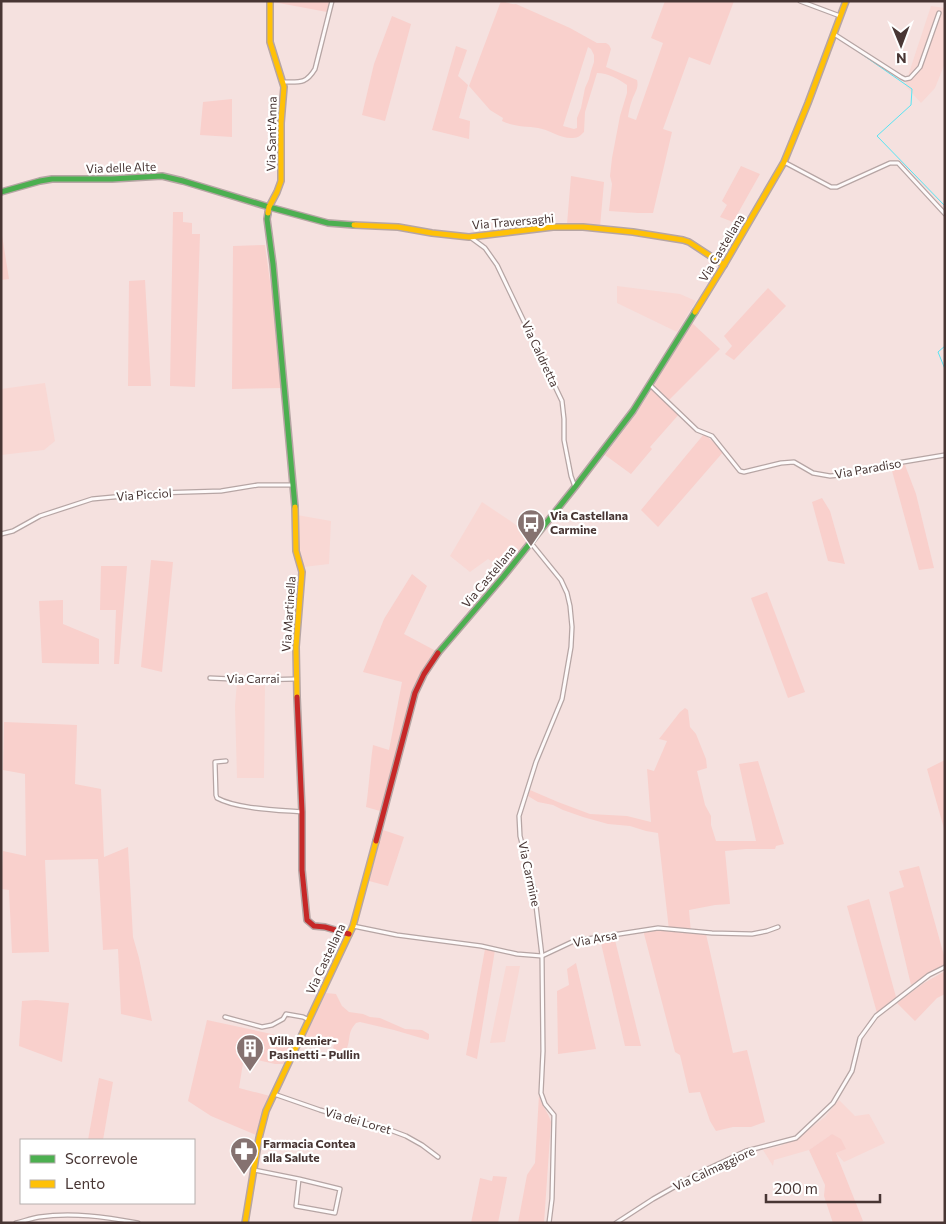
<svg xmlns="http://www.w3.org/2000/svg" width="946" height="1224" viewBox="0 0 946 1224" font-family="Commissioner,sans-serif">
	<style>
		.built { fill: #f9d8d4 }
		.green { fill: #f9d0cc; fill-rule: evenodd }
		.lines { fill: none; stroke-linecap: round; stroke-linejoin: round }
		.stream { stroke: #58e4f3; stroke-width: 1 }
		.street-casing { stroke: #b6a5a4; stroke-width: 5.5 }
		.fast-casing { stroke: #b6a5a4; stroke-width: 8 }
		.slow-casing { stroke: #b6a5a4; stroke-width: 8 }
		.jam-casing { stroke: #b6a5a4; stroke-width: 8 }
		.street { stroke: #fefafa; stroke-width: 3 }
		.fast { stroke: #4caf50; stroke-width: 5 }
		.slow { stroke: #ffc107; stroke-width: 5 }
		.jam { stroke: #c62828; stroke-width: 5 }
		.labels { text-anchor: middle; stroke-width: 4.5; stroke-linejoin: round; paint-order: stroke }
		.street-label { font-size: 12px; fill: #483634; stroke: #fff }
		.poi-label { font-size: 12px; font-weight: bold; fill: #483634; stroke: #fff; text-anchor: start }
	</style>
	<rect width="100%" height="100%" fill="#f5e1df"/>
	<g class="built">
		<polygon points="931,6 945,8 945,63 935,88 921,103 905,85"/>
		<polygon points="617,286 680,294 696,301 677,332 617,303"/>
		<polygon points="45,383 55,441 44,450 1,455 1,389"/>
		<polygon points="482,502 509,520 531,536 504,569 488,559 470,572 450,556"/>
		<polygon points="297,515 331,521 329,564 303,567 303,561 299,554"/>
		<polygon points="237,682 265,682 264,778 237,778 235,706"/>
		<polygon points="506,966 520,966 505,1042 490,1043"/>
		<polygon points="839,1100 855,1116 869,1114 885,1143 844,1162 836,1153 845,1149 832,1134 809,1150 774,1160 773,1166 763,1150 780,1146 801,1136 825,1117"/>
	</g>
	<g class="green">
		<polygon points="268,1 329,1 327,12"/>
		<path d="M501 1C506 1 510 5 516 4L570 28 597 43H606L609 45 611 49 606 67 637 80C639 88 635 92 632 100 630 105 629 111 628 117L636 120 663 43 651 38 665 1H734L710 65 689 57 663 129 672 132 653 213H638L609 211 612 184 610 176 612 158 620 116 627 93V85C618 79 608 73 597 73L585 112 584 132C581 135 578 138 573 138 561 139 550 130 538 128 526 126 514 127 502 121L503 118 490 110 469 86ZM588 47 591 49 594 55V62L591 71 589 79 585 88 581 108 577 118V128L574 129 563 126Z"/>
		<polygon points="392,16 411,24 385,121 362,115 374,64"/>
		<polygon points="456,46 467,50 458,76 468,85 459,118 470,121 469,139 432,130"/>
		<polygon points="232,99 232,137 200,135 203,102"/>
		<polygon points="741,166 760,174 733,222 720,217 727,205 722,201"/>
		<polygon points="571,176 604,182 600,227 567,224"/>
		<polygon points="173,212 183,212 183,222 192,223 192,234 200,234 195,387 170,386"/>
		<polygon points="1,229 9,279 1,280"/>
		<polygon points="265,245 273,303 279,372 282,388 232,389 233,246"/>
		<polygon points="145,280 151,386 128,386 129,281"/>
		<polygon points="768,288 786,306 734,360 725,354 732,346 724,336"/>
		<polygon points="692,323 720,349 667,402 680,413 650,447 652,449 631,474 605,455 635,415 648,395"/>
		<polygon points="704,434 724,451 658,527 641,510"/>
		<polygon points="905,465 916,494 934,568 919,570 891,467"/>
		<polygon points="822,498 830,511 845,564 828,561 812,502"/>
		<polygon points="151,560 173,562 162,672 141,667"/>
		<polygon points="101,566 127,566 119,664 114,664 116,610 100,610"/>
		<path d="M412 574 427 586 404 634 436 651 420 676 413 692 380 811 366 807C369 786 370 766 373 745L389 750 402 682 363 672 384 619Z"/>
		<polygon points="767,592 805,692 788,698 751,598"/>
		<polygon points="63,600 63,624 99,639 99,664 42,663 39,601"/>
		<polygon points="685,708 688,710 690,727 696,734 706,759 707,768 697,771 705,805 711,816 711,825 716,841 756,841 739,764 758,761 784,844 776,846 775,849 746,849 725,851 730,904 715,905 689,910 691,933 706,934 733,1053 747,1050 765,1122 751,1127 733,1127 716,1131 710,1121 700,1092 689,1093 680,1055 675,1052 643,930 669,930 658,833 646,831 630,826 608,824 583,817 563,810 553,805 538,802 528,796 530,790 558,802 590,814 627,816 651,822 647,769 654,771 667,741 659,739 680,712"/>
		<polygon points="4,722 77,725 75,784 101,789 104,857 128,847 133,937 139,958 152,1021 121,1014 118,949 103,950 98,859 45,860 49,952 12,953 9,890 1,889 3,851 26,856 25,774 3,770"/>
		<polygon points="945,760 945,832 927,769"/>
		<polygon points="383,830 404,837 388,886 369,881"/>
		<polygon points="919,866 945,959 945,965 929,973 911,985 889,892 904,887 899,871"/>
		<polygon points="869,899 896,997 877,1013 847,906"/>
		<polygon points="614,936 641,1046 625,1046 600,939"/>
		<polygon points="485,949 495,950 477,1059 466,1055"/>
		<polygon points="576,963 596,1049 558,1054 557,991 569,985 567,969"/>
		<polygon points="945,971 945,994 937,998 915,1021 897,1003 924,983"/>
		<path d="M326 993 336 994 342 1006 349 1012 363 1014 370 1017 380 1018 405 1029 422 1030 429 1034V1038L428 1040 394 1030 360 1022 356 1023C346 1034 352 1040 345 1052L342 1053 333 1048 335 1042 322 1038 320 1045 304 1039Z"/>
		<polygon points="36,1000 69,1003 62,1062 19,1046 22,1001"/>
		<polygon points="207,1020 295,1039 285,1064 275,1064 244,1057 239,1088 270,1096 264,1106 256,1135 211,1116 188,1101"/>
		<polygon points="99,1078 113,1082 103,1140 88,1140"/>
		<path d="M539 1095C541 1105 549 1113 551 1122L544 1223H518L527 1175 535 1163Z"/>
		<polygon points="832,1134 841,1139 846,1149 836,1153 863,1221 857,1223 833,1223 824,1196 825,1185 809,1150"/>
		<polygon points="493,1176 507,1177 498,1223 471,1223 480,1178 492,1181"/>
	</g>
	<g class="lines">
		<g class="stream">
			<polyline points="850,46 912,89 911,105 877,136 945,206"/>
			<polyline points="945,346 938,352 945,369"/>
		</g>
		<g class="street-casing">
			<g id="street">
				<polyline points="800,1 840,16"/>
				<polyline points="834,34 901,77 905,79 910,78 920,67 939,13"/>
				<path d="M283 82C300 82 306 84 315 69L332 1"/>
				<polyline points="784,162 831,187 837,187 890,163 898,163 945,214"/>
				<polyline points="470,237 485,248 497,265 562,401 564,419 564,440 571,476 575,487"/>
				<polyline points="650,385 697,430 712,436 740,471 744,472 781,463 794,462 813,473 830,476 841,475 897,463 945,455"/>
				<polyline points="1,534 13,531 40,516 92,499 156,493 221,491 258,485 293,485"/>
				<polyline points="531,543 561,580 567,593 570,606 572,627 571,647 562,699 536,762 519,816 520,836 534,889 542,956 543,1051 541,1093 545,1104 554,1115 552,1199 549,1223"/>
				<polyline points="210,678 253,680 296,679"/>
				<path d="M226 761 215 762 216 795 217 798C237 809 278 810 302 812"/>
				<polyline points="353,926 397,935 481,946 517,954 542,956 574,941 658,928 712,933 752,934 767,931 778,927"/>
				<polyline points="225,1017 262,1027 272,1025 283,1019 286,1014 303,1017 309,1020"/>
				<polyline points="274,1094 320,1110 390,1130 406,1136 422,1145 438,1157"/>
				<polyline points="254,1170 299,1179 340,1189 335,1213 296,1206 299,1179"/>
				<path d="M16 1223C24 1221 32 1218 39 1217 72 1212 106 1217 138 1223"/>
				<polyline points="616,1223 653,1199 699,1173 746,1151 796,1138 833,1103 852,1071 860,1038 876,1016 929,975 945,967"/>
			</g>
		</g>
		<g class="fast-casing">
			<g id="fast">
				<polyline points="1,192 40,181 52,179 112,179 162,176 183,181 269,207 328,223 354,225"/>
				<polyline points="268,213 267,219 273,264 295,507"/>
				<polyline points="438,653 503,577 575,487 633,411 695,312"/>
			</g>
		</g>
		<g class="slow-casing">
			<g id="slow">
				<polyline points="268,213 269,207 277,192 281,181 281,123 284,87 270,42 270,1"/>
				<polyline points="354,225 398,227 432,233 469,237 553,227 583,227 633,232 683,240 689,242 724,265"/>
				<polyline points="695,312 724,265 784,162 808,103 846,1"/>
				<polyline points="295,507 296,551 302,572 296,647 297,697"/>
				<polyline points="245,1223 259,1138 266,1111 353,926 376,841"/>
			</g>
		</g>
		<g class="jam-casing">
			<g id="jam">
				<polyline points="297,697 302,812 302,870 307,920 314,926 325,927 349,934"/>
				<polyline points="376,841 415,693 424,674 438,653"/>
			</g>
		</g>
		<use href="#street" class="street"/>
		<use href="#fast" class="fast"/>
		<use href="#slow" class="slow"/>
		<use href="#jam" class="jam"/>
	</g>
	<defs>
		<g id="bus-pin" transform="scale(1.4375)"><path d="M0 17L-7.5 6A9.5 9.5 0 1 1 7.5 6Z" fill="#857270" stroke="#fff"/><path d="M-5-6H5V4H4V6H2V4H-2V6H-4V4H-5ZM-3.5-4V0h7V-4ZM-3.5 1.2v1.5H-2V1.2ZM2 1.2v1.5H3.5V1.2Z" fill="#fff"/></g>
		<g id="building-pin" transform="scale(1.4375)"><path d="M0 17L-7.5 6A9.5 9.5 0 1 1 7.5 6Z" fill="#857270" stroke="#fff"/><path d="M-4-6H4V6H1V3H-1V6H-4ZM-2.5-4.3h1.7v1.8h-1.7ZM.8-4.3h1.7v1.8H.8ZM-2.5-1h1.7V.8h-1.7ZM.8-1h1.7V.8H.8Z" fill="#fff"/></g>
		<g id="pharmacy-pin" transform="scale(1.4375)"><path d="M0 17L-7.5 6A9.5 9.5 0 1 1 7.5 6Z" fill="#857270" stroke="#fff"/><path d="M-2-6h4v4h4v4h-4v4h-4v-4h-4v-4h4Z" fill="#fff"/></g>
	</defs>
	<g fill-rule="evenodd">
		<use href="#bus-pin" x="531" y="523"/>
		<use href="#building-pin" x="250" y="1048"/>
		<use href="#pharmacy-pin" x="244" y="1151"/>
	</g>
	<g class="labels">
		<g class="street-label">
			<text transform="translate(272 134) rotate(-89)" y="4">Via Sant'Anna</text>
			<text transform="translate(121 168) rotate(-2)" y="4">Via delle Alte</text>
			<text transform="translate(513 222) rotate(-5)" y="4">Via Traversaghi</text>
			<text transform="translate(722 248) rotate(-59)" y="4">Via Castellana</text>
			<text transform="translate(540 354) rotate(65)" y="4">Via Caldretta</text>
			<text transform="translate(868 469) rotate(-10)" y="4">Via Paradiso</text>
			<text transform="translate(144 495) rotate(-4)" y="4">Via Picciol</text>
			<text transform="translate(489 577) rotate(-50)" y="4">Via Castellana</text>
			<text transform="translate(289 614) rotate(-86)" y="4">Via Martinella</text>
			<text x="253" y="683">Via Carrai</text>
			<text transform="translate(529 874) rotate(78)" y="4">Via Carmine</text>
			<text transform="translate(595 939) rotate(-11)" y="4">Via Arsa</text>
			<text transform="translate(326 959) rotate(-65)" y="4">Via Castellana</text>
			<text transform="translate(358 1121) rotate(16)" y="4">Via dei Loret</text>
			<text transform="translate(714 1169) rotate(-25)" y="4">Via Calmaggiore</text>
		</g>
		<g class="poi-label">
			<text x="550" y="520">Via Castellana<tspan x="550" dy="14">Carmine</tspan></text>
			<text x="269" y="1045">Villa Renier-<tspan x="269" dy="14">Pasinetti - Pullin</tspan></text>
			<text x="263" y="1148">Farmacia Contea<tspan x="263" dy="14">alla Salute</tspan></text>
		</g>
	</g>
	<rect width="946" height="1224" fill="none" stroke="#483634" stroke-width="5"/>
	<rect x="20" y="1139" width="175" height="65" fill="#ffffff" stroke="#b6afae"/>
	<rect x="30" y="1155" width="25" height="8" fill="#4caf50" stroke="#b6afae"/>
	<text x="65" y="1164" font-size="15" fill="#483634">Scorrevole</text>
	<rect x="30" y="1180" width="25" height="8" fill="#ffc107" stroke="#b6afae"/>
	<text x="65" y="1189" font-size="15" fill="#483634">Lento</text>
	<g transform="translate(901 45) rotate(179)" stroke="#ffffff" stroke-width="4" paint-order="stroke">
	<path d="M0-4L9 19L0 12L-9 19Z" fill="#483634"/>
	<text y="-8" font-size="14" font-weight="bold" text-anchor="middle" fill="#483634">N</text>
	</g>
	<path d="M766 1194v8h114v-8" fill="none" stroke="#483634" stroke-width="2.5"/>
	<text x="774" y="1194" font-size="15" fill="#483634" stroke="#ffffff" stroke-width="4" paint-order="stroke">200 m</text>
</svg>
